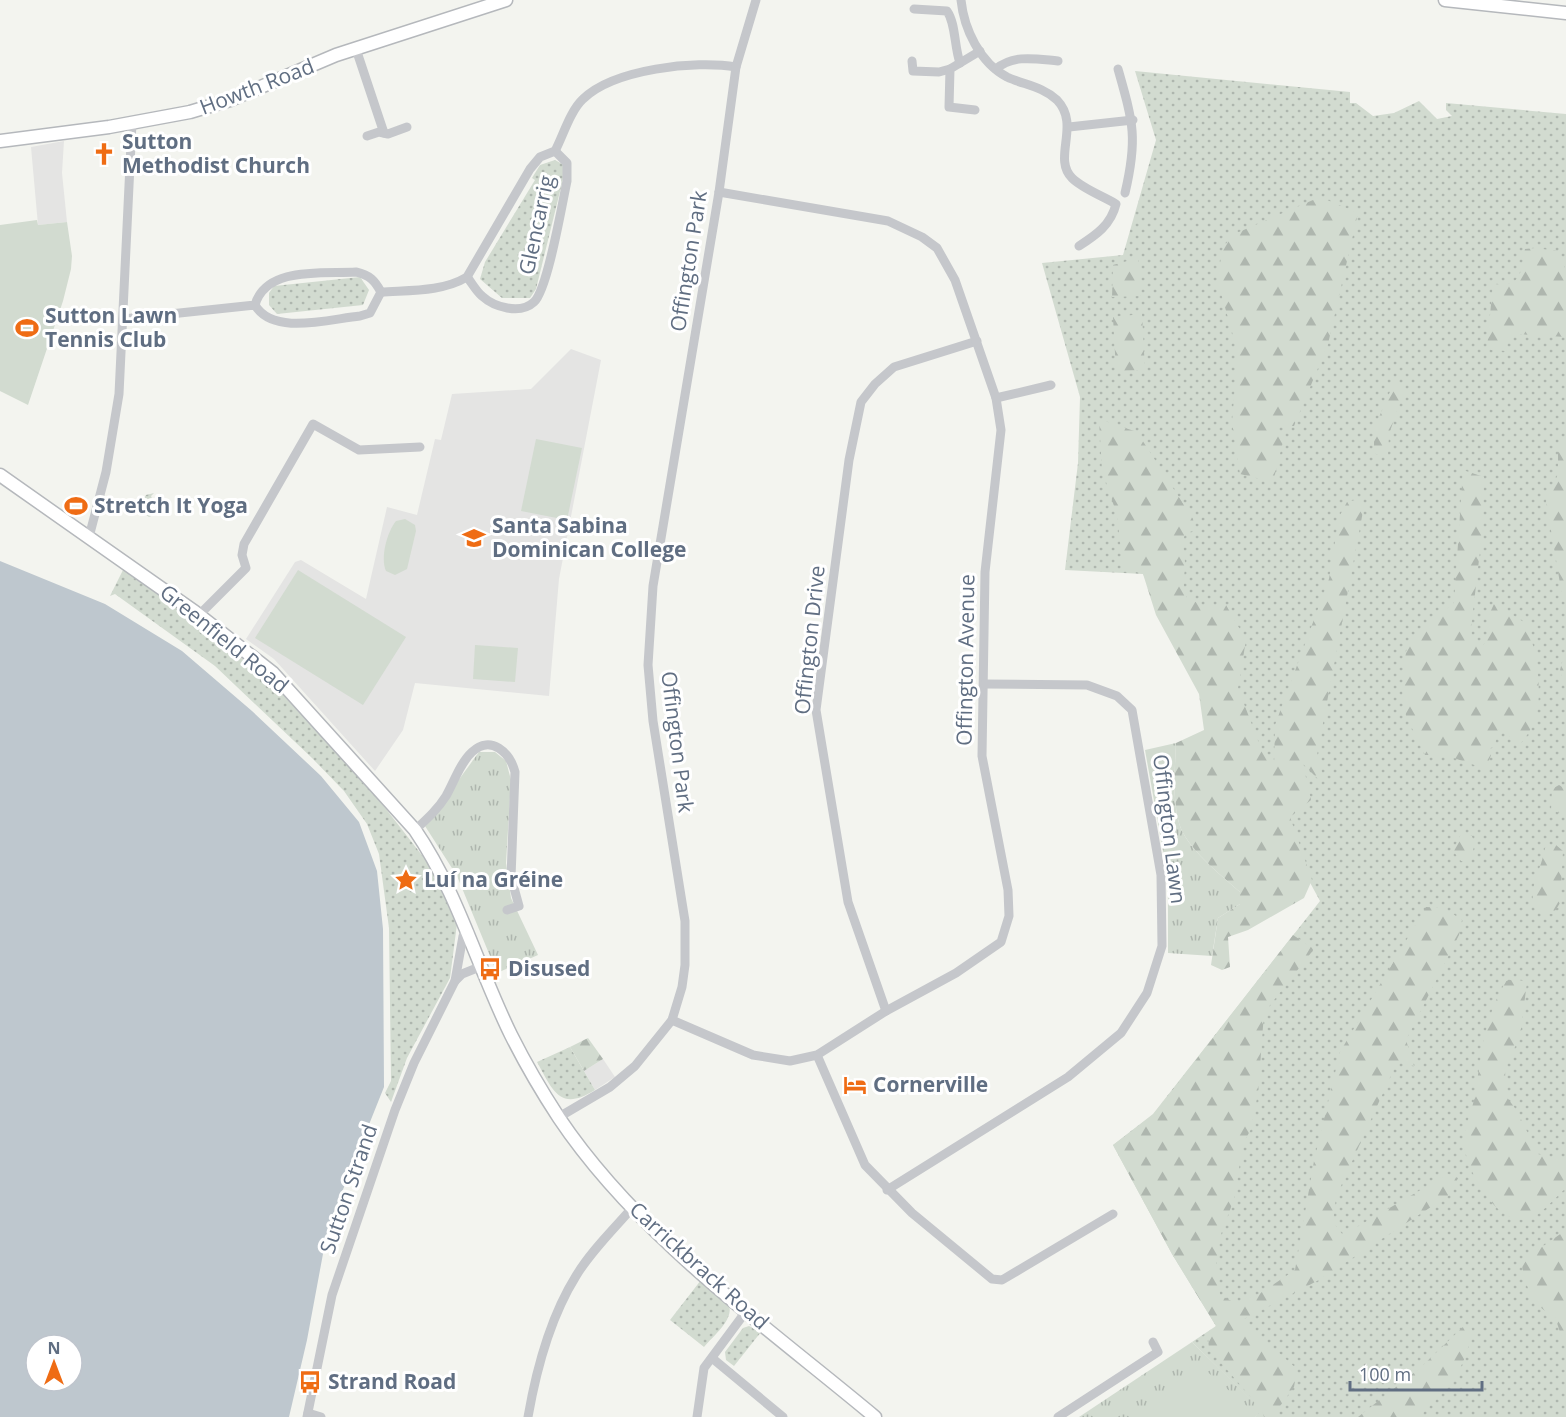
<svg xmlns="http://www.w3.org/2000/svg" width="1566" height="1417" viewBox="0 0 1566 1417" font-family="'Open Sans',sans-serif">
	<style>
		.built { fill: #e4e4e3 }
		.grass { fill: url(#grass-dots) }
		.forest { fill: url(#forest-firs) }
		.park { fill: url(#park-tufts) }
		.garden { fill: #d2dbd0 }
		.water { fill: #bec7ce; fill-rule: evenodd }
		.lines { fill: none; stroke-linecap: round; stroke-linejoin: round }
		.major-casing { stroke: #b5b8bc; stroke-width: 15 }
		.minor { stroke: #c5c7cb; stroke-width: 9 }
		.major { stroke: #fff; stroke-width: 12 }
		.labels { text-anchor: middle; stroke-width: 6; stroke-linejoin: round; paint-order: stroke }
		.street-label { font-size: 21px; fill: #606e82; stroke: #fff }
		.poi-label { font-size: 21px; font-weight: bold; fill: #606e82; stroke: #fff; text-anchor: start }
	</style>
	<defs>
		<pattern id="grass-dots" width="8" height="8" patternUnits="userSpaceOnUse" patternTransform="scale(1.5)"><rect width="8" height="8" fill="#d2dbd0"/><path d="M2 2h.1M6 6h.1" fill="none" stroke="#aeb6ae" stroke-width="1.8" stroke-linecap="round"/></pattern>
		<pattern id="forest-firs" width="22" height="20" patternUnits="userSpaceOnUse" patternTransform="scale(1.5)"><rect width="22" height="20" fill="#d2dbd0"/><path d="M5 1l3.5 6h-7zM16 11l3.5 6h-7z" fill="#aeb6ae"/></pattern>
		<pattern id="park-tufts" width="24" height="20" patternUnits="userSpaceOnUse" patternTransform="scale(1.5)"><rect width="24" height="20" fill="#d2dbd0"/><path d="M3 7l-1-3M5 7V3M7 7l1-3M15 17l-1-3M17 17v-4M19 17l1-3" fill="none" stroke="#aeb6ae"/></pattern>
	</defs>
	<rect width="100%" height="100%" fill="#f3f4ef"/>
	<g class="built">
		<polygon points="64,141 62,173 67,222 38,225 31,147"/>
		<polygon points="571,349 601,360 559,579 549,696 415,683 403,730 375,771 274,659 246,639 295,562 301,560 366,599 387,507 417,515 435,439 441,440 452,394 531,389"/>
		<polygon points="603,1059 615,1077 595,1090 584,1071"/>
	</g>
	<g class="grass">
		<polygon points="1135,71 1350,92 1350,103 1356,103 1373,116 1394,113 1419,101 1437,119 1452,116 1446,110 1446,103 1566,114 1566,1417 1255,1417 1261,1410 1192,1342 1216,1326 1172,1254 1113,1145 1153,1114 1320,901 1143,574 1065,570 1078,463 1080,397 1042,263 1123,255 1156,140"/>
		<polygon points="555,160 564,165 565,171 536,289 530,298 502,298 480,279 485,262 535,180 532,178 540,165"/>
		<polygon points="360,277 369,290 363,305 277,314 269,305 269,293 274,286"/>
		<polygon points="154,493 151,496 153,501 159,499 158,513 149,517 142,512 142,501 146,495"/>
		<polygon points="124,568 278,686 358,773 435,872 457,924 450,978 407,1058 391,1102 385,1093 391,1081 389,928 379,854 367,824 344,791 312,758 215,666 115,594 110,596"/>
		<path d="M570 1047 595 1090C560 1112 553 1091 537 1062Z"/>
		<path d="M701 1280 729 1305C734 1320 713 1336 704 1347L670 1320Z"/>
		<polygon points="749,1326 761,1332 734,1366 726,1360 725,1352 743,1328"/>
	</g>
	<g class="forest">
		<polygon points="1320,197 1358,213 1328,344 1294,426 1275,425 1284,438 1273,482 1240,474 1232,422 1237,362 1236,346 1217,279 1223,248 1232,235"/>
		<path d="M1535 248 1558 251 1566 271V337L1516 334 1508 340 1506 351 1491 350 1487 346 1493 284C1523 287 1520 273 1525 249Z"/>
		<polygon points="1138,258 1141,296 1112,297 1113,265"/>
		<polygon points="1142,314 1145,370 1116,371 1113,317"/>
		<polygon points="1395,380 1404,391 1389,434 1388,455 1383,457 1374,453 1374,429"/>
		<path d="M1099 419 1137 432 1193 519 1195 530 1185 534C1181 545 1185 552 1185 563 1185 579 1181 581 1187 598L1207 607 1226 605 1246 640 1238 688 1262 751 1274 768 1275 725 1329 579 1339 517 1347 502 1355 500 1364 506 1317 755 1322 773 1320 781 1303 764 1311 800 1290 817 1312 880 1304 898 1248 930 1228 937 1230 967 1222 970 1211 965 1218 918 1240 904V892C1221 875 1186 848 1179 823 1172 798 1175 769 1176 743L1204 730 1199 694 1156 615 1143 574 1123 568 1117 515 1102 470Z"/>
		<polygon points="1561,444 1566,444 1566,603 1563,601 1546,501 1558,474 1558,453"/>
		<path d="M1463 470 1484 477 1482 534 1471 628 1472 642 1481 647 1487 641 1488 617 1494 604 1529 625C1536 664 1551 712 1520 744L1499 729 1494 747 1487 749 1491 755 1486 769 1445 755H1425L1406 716 1402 689 1406 651 1418 631 1454 603Z"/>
		<polygon points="1566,648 1566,691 1560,670"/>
		<polygon points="1559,785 1566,789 1566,809 1560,813 1551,810 1552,789"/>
		<path d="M1470 833C1477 843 1474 852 1467 862L1461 861 1453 851 1461 834Z"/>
		<path d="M1550 845H1556L1563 851 1560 903 1553 914 1544 913 1534 908C1529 884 1541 871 1545 848Z"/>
		<polygon points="1426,907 1444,908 1462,920 1459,935 1406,1040 1414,1066 1397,1062 1336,1197 1333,1222 1343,1235 1448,1174 1458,1178 1451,1194 1317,1281 1242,1320 1297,1369 1294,1387 1272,1417 1264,1417 1262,1410 1209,1349 1208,1337 1216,1326 1172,1254 1113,1145 1153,1115 1293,935 1314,949 1264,1013 1258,1093 1251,1129 1243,1144 1234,1199 1220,1237 1216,1264 1220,1295 1235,1303 1259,1294 1295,1270 1314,1161 1340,1052"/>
		<path d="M1515 979 1527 982 1520 1036 1505 1069 1506 1096 1517 1111 1538 1154 1566 1161V1188C1556 1197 1546 1209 1535 1216 1502 1236 1466 1171 1464 1144 1463 1131 1471 1113 1474 1100 1482 1056 1482 1022 1506 981Z"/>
		<polygon points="588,1038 603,1059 584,1071 570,1047"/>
		<path d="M1566 1230V1350L1555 1317C1532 1305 1527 1290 1522 1266L1529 1256Z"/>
		<path d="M1464 1326 1472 1329C1466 1371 1448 1388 1419 1417H1358L1420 1368Z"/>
	</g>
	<g class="park">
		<path d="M1176 743C1175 769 1172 798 1179 823 1186 848 1221 875 1240 892V904L1218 918 1212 956 1168 953V879L1145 750Z"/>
		<polygon points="479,752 495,752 506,761 511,780 506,863 511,898 538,955 497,973 457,876 425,826"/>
		<polygon points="1192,1342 1262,1410 1255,1417 1079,1417"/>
	</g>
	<g class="garden">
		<polygon points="37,220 38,225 67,222 72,256 71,269 63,301 28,405 0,391 0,225"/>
		<polygon points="536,439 582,448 567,520 521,511"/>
		<path d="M405 519 415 525 416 531 407 569 395 575 386 571C380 558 387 532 396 521Z"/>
		<polygon points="298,570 406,637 363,705 255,638"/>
		<polygon points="475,645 518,648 515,682 473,679"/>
		<polygon points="1195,1361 1257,1415 1255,1417 1147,1417"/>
	</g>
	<path class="water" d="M0 561 105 604 182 651 252 711 321 776 359 822 377 871 383 929 384 1087 328 1227 307 1340 289 1417H0ZM36 1345H72V1381H36Z"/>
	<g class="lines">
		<g class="major-casing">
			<g id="major">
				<polyline points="1445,0 1566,13"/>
				<polyline points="0,141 109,127 190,112 230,100 336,55 506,0"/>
				<path d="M0 475 195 612 273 673 415 830C458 893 477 966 511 1035 525 1063 542 1092 559 1118 638 1236 766 1326 875 1417"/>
			</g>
		</g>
		<g class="minor">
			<path d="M961 0C964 29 980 63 1007 77 1024 85 1042 86 1057 100 1081 125 1052 158 1072 178 1083 189 1103 196 1116 204 1111 225 1096 235 1079 246"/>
			<path d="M914 9 947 11C956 24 954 46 960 63"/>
			<polyline points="356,49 384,133"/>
			<polyline points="912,61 913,71 939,72 950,69"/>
			<path d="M996 69C1014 54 1036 59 1058 61"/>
			<path d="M1118 69C1133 122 1138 138 1125 193"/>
			<polyline points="975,110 949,107 950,69 980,51"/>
			<polyline points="1069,127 1133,120"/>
			<polyline points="367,136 379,132 388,134 407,127"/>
			<path d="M467 277C472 283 476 291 482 296 494 307 520 315 534 302 548 289 562 204 567 181V163L555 151"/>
			<path d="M381 292C410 290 442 292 467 277L530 169 540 157 555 151C563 136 570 111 583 99 614 69 695 60 736 67"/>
			<path d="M123 319 255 305C266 266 323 274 356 272 370 275 375 281 381 292L370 313 360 316C329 319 273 336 255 305"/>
			<polyline points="996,398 1051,385"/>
			<polyline points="89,537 106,472 119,394 132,123"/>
			<polyline points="199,615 246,568 242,555 244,544 313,424 359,450 420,447"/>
			<path d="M415 830C427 819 438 809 446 796 454 782 460 763 472 752 491 734 510 753 515 772L511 877 519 906 507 910"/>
			<polyline points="455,981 462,974 482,966"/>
			<polyline points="886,1011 848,902 816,710 849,460 861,402 875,384 894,367 977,341"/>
			<polyline points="672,1020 753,1055 790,1061 817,1055 886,1011 956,973 1001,942 1009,916 1008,890 982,756 985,572 1001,430 996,398 955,280 937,248 922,237 888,221 719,192"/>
			<polyline points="817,1055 865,1165 912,1213 992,1279 1002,1280 1113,1214"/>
			<polyline points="559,1117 610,1087 635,1066 672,1020 682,987 685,965 685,921 653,721 648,665 653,586 719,192 736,67 756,0"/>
			<polyline points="887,1190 1068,1077 1121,1033 1147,993 1162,946 1161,875 1132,710 1117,696 1087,685 985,684"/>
			<polyline points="712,1358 783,1417"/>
			<polyline points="308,1413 321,1417"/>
			<polyline points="307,1417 332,1295 395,1110 414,1063 455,981 463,936 469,932"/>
			<path d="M528 1417C536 1371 551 1316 576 1276 591 1251 613 1230 632 1208"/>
			<polyline points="697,1417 704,1368 747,1310"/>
			<polyline points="1058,1417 1158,1352 1153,1342"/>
		</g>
		<use href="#major" class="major"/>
	</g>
	<defs>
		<g id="church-bare" transform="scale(1.8)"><path d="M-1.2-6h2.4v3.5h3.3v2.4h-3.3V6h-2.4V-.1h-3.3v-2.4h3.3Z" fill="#ef6c14" stroke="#fff" stroke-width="2.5" paint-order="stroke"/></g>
		<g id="stadium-bare" transform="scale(1.8)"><path d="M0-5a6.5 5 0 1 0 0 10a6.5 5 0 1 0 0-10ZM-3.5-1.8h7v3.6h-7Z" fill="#ef6c14" stroke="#fff" stroke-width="2.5" paint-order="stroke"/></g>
		<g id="school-bare" transform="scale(1.8)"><path d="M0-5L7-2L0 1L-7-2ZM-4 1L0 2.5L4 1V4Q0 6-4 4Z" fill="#ef6c14" stroke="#fff" stroke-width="2.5" paint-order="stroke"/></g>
		<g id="sight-bare" transform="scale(1.8)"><path d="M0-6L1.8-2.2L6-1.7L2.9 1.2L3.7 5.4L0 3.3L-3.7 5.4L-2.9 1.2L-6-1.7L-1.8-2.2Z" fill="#ef6c14" stroke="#fff" stroke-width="2.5" paint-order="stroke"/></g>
		<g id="bus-bare" transform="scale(1.8)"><path d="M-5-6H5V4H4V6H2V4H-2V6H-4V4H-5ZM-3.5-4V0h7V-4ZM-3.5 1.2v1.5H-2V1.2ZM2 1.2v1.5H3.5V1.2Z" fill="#ef6c14" stroke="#fff" stroke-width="2.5" paint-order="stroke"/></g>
		<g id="hotel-bare" transform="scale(1.8)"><path d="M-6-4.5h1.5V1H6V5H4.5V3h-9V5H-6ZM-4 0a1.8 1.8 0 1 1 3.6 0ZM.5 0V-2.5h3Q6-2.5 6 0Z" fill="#ef6c14" stroke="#fff" stroke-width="2.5" paint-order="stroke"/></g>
	</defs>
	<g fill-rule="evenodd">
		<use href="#church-bare" x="104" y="154"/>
		<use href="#stadium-bare" x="27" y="328"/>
		<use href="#stadium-bare" x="76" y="506"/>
		<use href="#school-bare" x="474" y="538"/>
		<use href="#sight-bare" x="406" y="880"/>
		<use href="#bus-bare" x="490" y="969"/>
		<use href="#hotel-bare" x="855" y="1085"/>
		<use href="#bus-bare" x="310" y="1382"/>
	</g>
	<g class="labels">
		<g class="street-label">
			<text transform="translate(257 87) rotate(-21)" y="7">Howth Road</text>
			<text transform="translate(537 225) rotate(-78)" y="7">Glencarrig</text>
			<text transform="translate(689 261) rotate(-81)" y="7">Offington Park</text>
			<text transform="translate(224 639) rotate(39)" y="7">Greenfield Road</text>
			<text transform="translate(810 640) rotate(-84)" y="7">Offington Drive</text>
			<text transform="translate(966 660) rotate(-89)" y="7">Offington Avenue</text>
			<text transform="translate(677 742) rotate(83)" y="7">Offington Park</text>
			<text transform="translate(1169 829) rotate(83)" y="7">Offington Lawn</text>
			<text transform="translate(349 1189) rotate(-71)" y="7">Sutton Strand</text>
			<text transform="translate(699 1266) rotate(42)" y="7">Carrickbrack Road</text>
		</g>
		<g class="poi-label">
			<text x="122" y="149">Sutton<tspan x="122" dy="24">Methodist Church</tspan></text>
			<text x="45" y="323">Sutton Lawn<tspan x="45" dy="24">Tennis Club</tspan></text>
			<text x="94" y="513">Stretch It Yoga</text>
			<text x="492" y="533">Santa Sabina<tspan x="492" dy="24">Dominican College</tspan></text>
			<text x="424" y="887">Luí na Gréine</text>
			<text x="508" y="976">Disused</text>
			<text x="873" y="1092">Cornerville</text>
			<text x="328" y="1389">Strand Road</text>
		</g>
	</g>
	<g transform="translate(54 1363)"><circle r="28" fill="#ffffff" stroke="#bfc5cd" stroke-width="1.5"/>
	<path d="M0-4.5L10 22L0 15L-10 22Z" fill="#ef6c14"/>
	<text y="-9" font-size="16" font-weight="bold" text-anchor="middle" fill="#606e82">N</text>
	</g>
	<path d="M1350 1381v9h132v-9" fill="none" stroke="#606e82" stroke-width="3"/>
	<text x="1359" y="1381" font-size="18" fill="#606e82" stroke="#ffffff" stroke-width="4.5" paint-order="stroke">100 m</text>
</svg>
